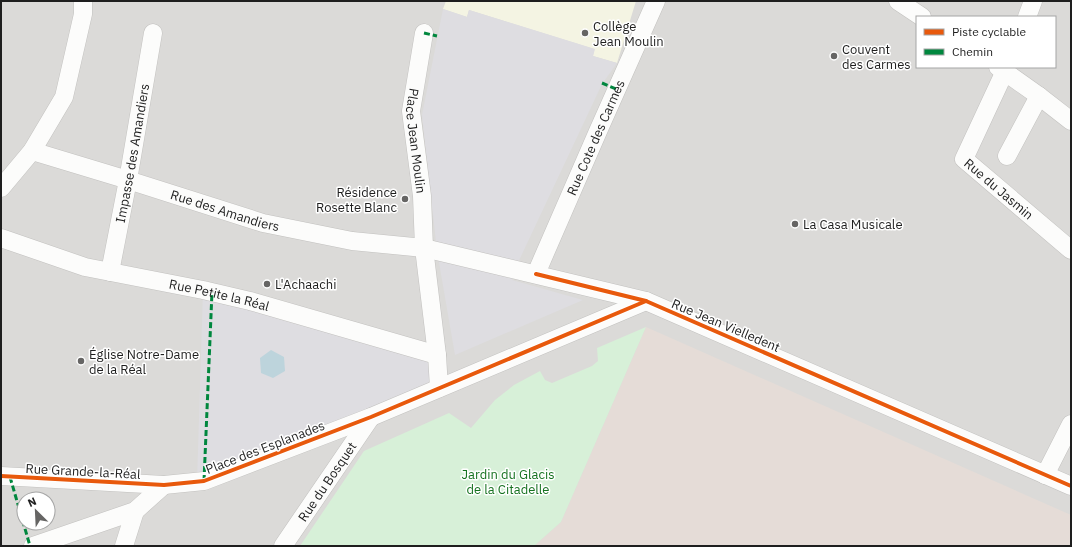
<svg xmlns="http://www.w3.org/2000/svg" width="1072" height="547" viewBox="0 0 1072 547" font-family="'IBM Plex Sans',sans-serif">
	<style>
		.residential { fill: #dbdad8; fill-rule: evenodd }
		.education { fill: #f4f4e3 }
		.military { fill: #e5dcd7 }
		.park { fill: #d7f0d8 }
		.plaza { fill: #dedde1 }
		.water { fill: #bdd4dc }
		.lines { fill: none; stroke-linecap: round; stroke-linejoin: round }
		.minor-casing { stroke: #c2c1bf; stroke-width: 19 }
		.minor { stroke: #fcfcfb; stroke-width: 18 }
		.quiet { stroke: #00873e; stroke-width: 3; stroke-dasharray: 6 3; stroke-linecap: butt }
		.cycleway-casing { stroke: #fff; stroke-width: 6 }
		.cycleway { stroke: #e8590c; stroke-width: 4 }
		.poi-dot { fill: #666564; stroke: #fff; stroke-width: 1.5 }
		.labels { text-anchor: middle; stroke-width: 3; stroke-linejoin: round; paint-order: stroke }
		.poi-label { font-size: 13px; fill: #1e1e1e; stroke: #fff; text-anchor: start }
		.street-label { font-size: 13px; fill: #1e1e1e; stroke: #fff }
		.park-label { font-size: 13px; fill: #167220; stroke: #fff }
	</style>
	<rect width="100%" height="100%" fill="#eceae7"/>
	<path class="residential" d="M1 1H1071V546H1ZM917 17H1055V67H917ZM24 499H48V523H24Z"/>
	<polygon class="education" points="446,1 636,1 617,63 593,56 594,49 469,10 467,17 443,9"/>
	<polygon class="military" points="646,327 1071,515 1071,546 534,546 561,522"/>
	<polygon class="park" points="646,327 561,522 534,546 300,546 364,451 449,413 471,428 495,400 514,385 540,371 545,380 552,383 592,366 598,361 597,348"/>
	<g class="plaza">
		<polygon points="443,9 467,17 469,10 595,49 593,56 617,63 602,84 515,269 512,280 583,300 455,355 437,251 422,115"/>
		<polygon points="203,290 432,358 436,387 197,482"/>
	</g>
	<polygon class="water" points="271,350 284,357 285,371 273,378 261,373 260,358"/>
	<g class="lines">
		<g class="minor-casing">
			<g id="minor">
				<polyline points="898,1 922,17"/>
				<polyline points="1027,17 1033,1"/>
				<path id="s1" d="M424 33 411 111 422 196 424 248 437 355 439 388"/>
				<polyline points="998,67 1039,96 1071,121"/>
				<path id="s2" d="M1005 71 964 159 1071 250"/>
				<path id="s3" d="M32 151 128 180 263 223 352 241 424 248 646 301 1071 486"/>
				<polyline points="1007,156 1039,96"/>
				<polyline points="1,188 32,151 64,97 83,14 83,1"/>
				<path id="s4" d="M1 238 85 267 203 290 250 301 437 355"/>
				<path id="s5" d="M110 272 128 180 153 33"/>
				<path id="s6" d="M536 274C575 183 615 92 656 1"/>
				<polyline points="1045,475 1071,424"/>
				<polyline points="1,476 164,485 204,481 371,417 646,301"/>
				<polyline points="33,546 135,511 164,485"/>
				<polyline points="124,546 135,511"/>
				<path id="s7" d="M283 546 371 417"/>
			</g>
		</g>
		<use href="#minor" class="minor"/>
		<g class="quiet">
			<polyline points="424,33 437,36"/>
			<polyline points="602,83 616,89"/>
			<polyline points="10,477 30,546"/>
			<polyline points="204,481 212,292"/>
		</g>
		<g class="cycleway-casing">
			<g id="cycleway">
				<polyline points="536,274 646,301 1071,486"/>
				<polyline points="1,476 164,485 204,481 371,417 646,301"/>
			</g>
		</g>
		<use href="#cycleway" class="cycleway"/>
	</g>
	<g class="poi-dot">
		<circle cx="585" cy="33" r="4"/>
		<circle cx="834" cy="56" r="4"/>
		<circle cx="405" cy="199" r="4"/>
		<circle cx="795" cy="224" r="4"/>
		<circle cx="267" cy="284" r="4"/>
		<circle cx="81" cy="361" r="4"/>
	</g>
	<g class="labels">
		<g class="poi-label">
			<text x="593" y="31">Collège<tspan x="593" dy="15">Jean Moulin</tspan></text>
			<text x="842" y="54">Couvent<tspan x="842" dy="15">des Carmes</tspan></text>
			<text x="397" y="197" text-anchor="end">Résidence<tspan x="397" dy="15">Rosette Blanc</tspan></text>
			<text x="803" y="229">La Casa Musicale</text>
			<text x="275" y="289">L'Achaachi</text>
			<text x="89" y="359">Église Notre-Dame<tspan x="89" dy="15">de la Réal</tspan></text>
		</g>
		<g class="street-label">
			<text dy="5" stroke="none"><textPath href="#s6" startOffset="149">Rue Cote des Carmes</textPath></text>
			<text dy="5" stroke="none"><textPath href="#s1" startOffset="109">Place Jean Moulin</textPath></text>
			<text dy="5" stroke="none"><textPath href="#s5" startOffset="121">Impasse des Amandiers</textPath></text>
			<text dy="5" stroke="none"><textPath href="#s2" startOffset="143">Rue du Jasmin</textPath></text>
			<text dy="5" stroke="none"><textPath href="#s3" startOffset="202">Rue des Amandiers</textPath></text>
			<text dy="5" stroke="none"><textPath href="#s4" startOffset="226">Rue Petite la Réal</textPath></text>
			<text transform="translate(726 325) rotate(23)" y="5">Rue Jean Vielledent</text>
			<text transform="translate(265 447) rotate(-21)" y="5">Place des Esplanades</text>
			<text transform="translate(83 471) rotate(3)" y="5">Rue Grande-la-Réal</text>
			<text dy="5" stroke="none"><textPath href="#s7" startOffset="78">Rue du Bosquet</textPath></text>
		</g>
		<g class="park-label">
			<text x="508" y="479">Jardin du Glacis<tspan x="508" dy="15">de la Citadelle</tspan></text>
		</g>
	</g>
	<rect width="1072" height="547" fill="none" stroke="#1e1e1e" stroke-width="4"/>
	<rect x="916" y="16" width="140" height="52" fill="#ffffff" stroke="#a5a5a5"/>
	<rect x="924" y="29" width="20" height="6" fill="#e8590c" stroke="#a5a5a5"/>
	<text x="952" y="36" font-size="12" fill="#1e1e1e">Piste cyclable</text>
	<rect x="924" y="49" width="20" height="6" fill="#00873e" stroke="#a5a5a5"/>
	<text x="952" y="56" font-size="12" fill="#1e1e1e">Chemin</text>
	<g transform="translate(36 511) rotate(336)"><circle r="19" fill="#ffffff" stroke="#a5a5a5"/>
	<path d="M0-3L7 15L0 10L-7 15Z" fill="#666564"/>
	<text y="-6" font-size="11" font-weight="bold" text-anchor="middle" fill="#1e1e1e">N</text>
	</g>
</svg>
